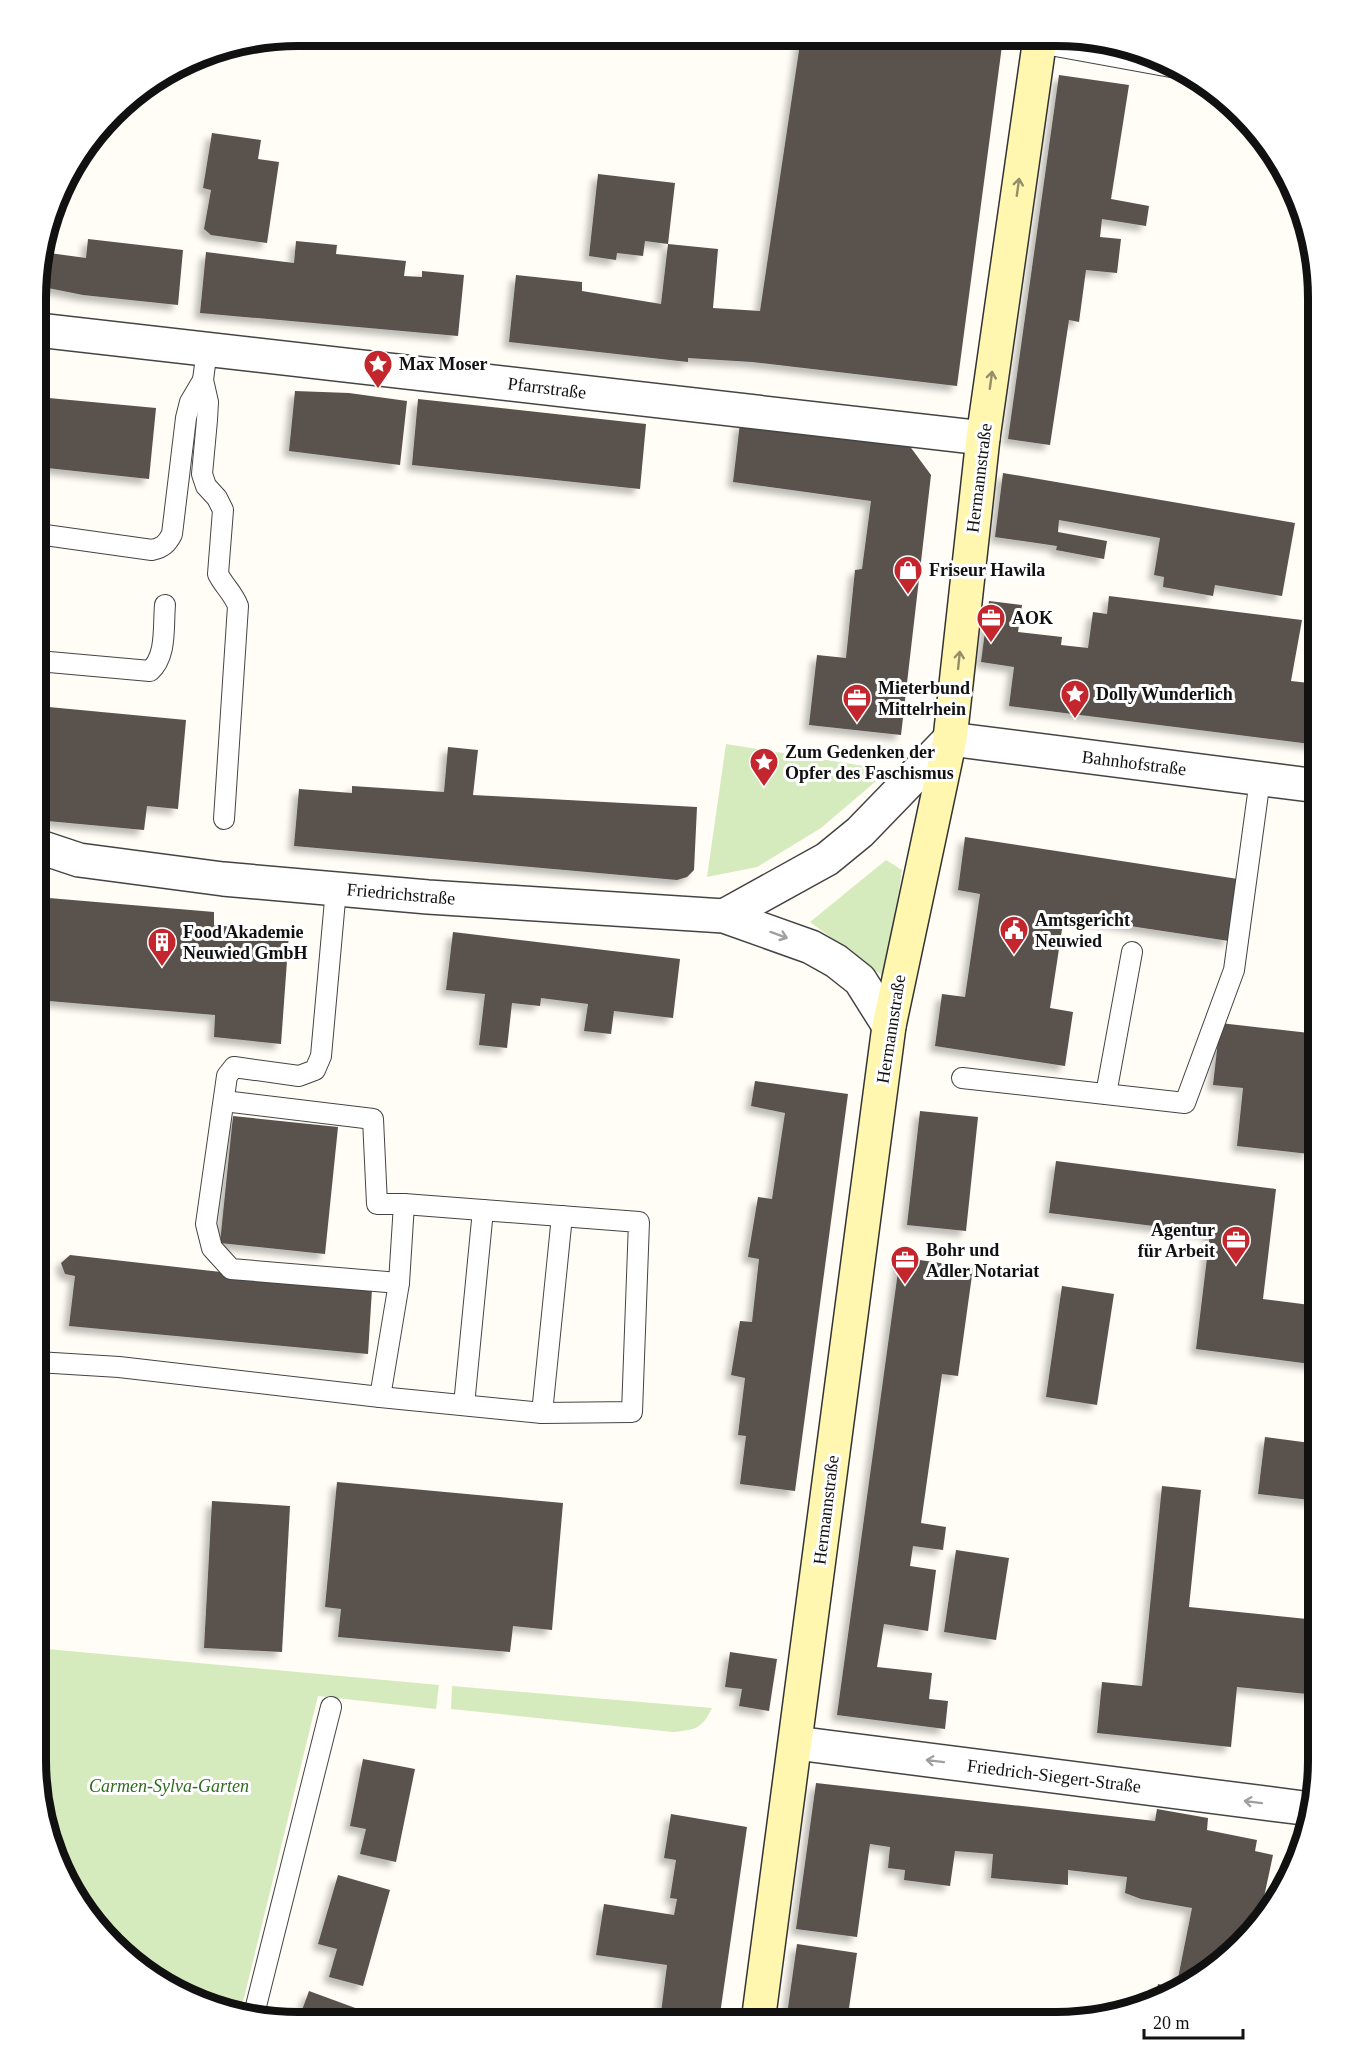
<svg xmlns="http://www.w3.org/2000/svg" width="1354" height="2059" viewBox="0 0 1354 2059" font-family="'Times New Roman',serif">
	<style>
		.green { fill: #d5ebbd }
		.building { fill: #5a524d; filter: url(#shadow) }
		.lines { fill: none; stroke-linecap: round; stroke-linejoin: round }
		.lane-casing { stroke: #444; stroke-width: 22 }
		.street-casing { stroke: #444; stroke-width: 36 }
		.secondary-casing { stroke: #333; stroke-width: 36 }
		.lane { stroke: #fff; stroke-width: 20 }
		.street { stroke: #fff; stroke-width: 33 }
		.secondary { stroke: #fff6b0; stroke-width: 33 }
		.oneway { stroke: #948f68 }
		.oneway2 { stroke: #a0a0a0 }
		.labels { text-anchor: middle; stroke-width: 6; stroke-linejoin: round; paint-order: stroke }
		.poi-label { font-size: 18px; font-weight: bold; fill: #111; stroke: #fff; text-anchor: start }
		.street-label { font-size: 18px; fill: #111; stroke: #fff }
		.park-label { font-size: 18px; font-style: italic; fill: #2f6b1f; stroke: #fff }
		.rim { fill: none; stroke: #111; stroke-width: 8 }
	</style>
	<defs>
		<filter id="shadow"><feDropShadow dx="-5.5" dy="5.5" stdDeviation="3" flood-color="#0004"/></filter>
	</defs>
	<rect width="100%" height="100%" fill="#fffdf5"/>
	<g class="green">
		<polygon points="726,744 889,770 821,828 757,867 707,877"/>
		<polygon points="886,860 902,870 887,979 810,922"/>
		<polygon points="36,1648 439,1685 436,1709 318,1696 240,2014 198,2003 139,1969 91,1920 56,1861 36,1760"/>
		<path d="M452 1686 712 1708C702 1729 695 1730 673 1732L451 1709Z"/>
	</g>
	<g class="building">
		<polygon points="801,37 1003,38 957,386 752,362 688,358 688,362 509,342 516,275 582,282 582,291 661,304 668,244 645,241 643,256 617,253 616,260 589,256 598,174 675,183 668,244 718,249 713,308 760,311"/>
		<polygon points="1059,75 1129,85 1111,199 1149,206 1146,226 1102,219 1100,237 1121,239 1117,273 1086,270 1079,322 1069,320 1050,445 1008,439"/>
		<polygon points="212,133 261,140 258,159 279,162 267,243 211,235 204,229 211,190 203,188"/>
		<polygon points="88,239 183,250 178,305 83,295 38,286 38,264 42,252 86,258"/>
		<polygon points="296,241 337,245 336,254 406,261 404,276 422,277 422,271 464,275 458,336 200,313 206,252 294,263"/>
		<polygon points="295,391 349,393 407,401 400,465 289,451"/>
		<polygon points="38,397 156,408 149,479 38,467"/>
		<polygon points="418,399 646,424 640,489 412,465"/>
		<polygon points="740,423 906,441 931,475 901,735 809,725 817,655 846,658 855,570 862,569 871,501 733,482"/>
		<polygon points="1003,473 1295,523 1282,596 1215,585 1213,596 1163,587 1164,577 1154,575 1160,538 1059,520 1058,532 1107,541 1104,559 1056,550 1057,546 995,537"/>
		<polygon points="1109,596 1302,620 1291,681 1318,684 1318,745 1009,706 1014,667 981,662 989,601 1022,605 1018,632 1062,637 1061,645 1088,648 1093,612 1107,614"/>
		<polygon points="38,706 186,720 178,809 147,806 144,830 37,820"/>
		<polygon points="448,747 478,750 473,795 697,807 694,870 687,877 677,880 294,846 299,789 352,793 352,786 444,792"/>
		<polygon points="965,837 1238,879 1229,941 1064,916 1050,1008 1073,1012 1065,1066 935,1046 942,994 965,997 980,894 958,890"/>
		<polygon points="37,897 214,912 214,925 289,933 281,1044 214,1037 215,1015 37,1000"/>
		<polygon points="453,932 680,959 673,1018 614,1011 611,1034 584,1031 588,1004 541,998 540,1006 512,1003 507,1048 479,1045 485,994 446,990"/>
		<polygon points="1220,1023 1318,1034 1318,1097 1315,1097 1309,1154 1237,1146 1243,1088 1213,1085"/>
		<polygon points="37,1056 49,1057 38,1135 37,1135"/>
		<polygon points="755,1081 848,1094 795,1491 740,1484 746,1436 738,1435 745,1378 731,1375 740,1321 752,1322 759,1259 748,1257 758,1197 772,1199 785,1113 751,1106"/>
		<polygon points="920,1111 978,1117 966,1231 907,1225"/>
		<polygon points="233,1116 338,1127 325,1254 220,1243"/>
		<polygon points="1056,1161 1276,1189 1263,1299 1318,1306 1318,1365 1196,1349 1210,1233 1049,1213"/>
		<polygon points="70,1255 372,1289 368,1354 69,1326 75,1276 65,1274 61,1263"/>
		<polygon points="900,1257 973,1268 958,1376 942,1374 921,1523 946,1527 943,1550 913,1546 910,1566 936,1570 928,1631 884,1624 877,1667 932,1673 929,1699 948,1701 945,1729 837,1715"/>
		<polygon points="1062,1286 1114,1294 1097,1405 1046,1397"/>
		<polygon points="1265,1437 1318,1444 1318,1501 1258,1494"/>
		<polygon points="337,1482 563,1503 552,1630 513,1626 510,1652 338,1637 341,1609 325,1607"/>
		<polygon points="1162,1486 1201,1490 1189,1607 1317,1620 1317,1695 1237,1687 1231,1747 1097,1733 1102,1682 1142,1686"/>
		<polygon points="212,1501 290,1506 282,1652 204,1648"/>
		<polygon points="956,1550 1009,1558 996,1640 944,1632"/>
		<polygon points="730,1652 777,1659 769,1711 739,1706 742,1689 725,1687"/>
		<polygon points="363,1759 415,1769 396,1862 360,1854 366,1829 350,1826"/>
		<polygon points="816,1783 1155,1821 1157,1809 1208,1818 1207,1830 1257,1840 1255,1851 1273,1855 1258,1925 1215,1969 1154,2003 1158,1984 1176,1988 1192,1908 1141,1899 1125,1893 1127,1877 1068,1870 1068,1885 991,1878 993,1854 955,1851 950,1886 904,1880 905,1870 888,1868 890,1847 870,1844 857,1937 796,1929"/>
		<polygon points="671,1814 747,1827 719,2021 661,2013 667,1965 596,1955 604,1904 674,1915 677,1899 670,1898 676,1860 664,1858"/>
		<polygon points="338,1875 390,1890 363,1986 329,1977 337,1949 318,1944"/>
		<polygon points="797,1944 857,1953 847,2022 786,2022"/>
		<polygon points="309,1991 369,2013 366,2021 298,2021"/>
	</g>
	<g class="lines">
		<g class="lane-casing">
			<g id="lane">
				<polyline points="1039,43 1176,68"/>
				<path d="M207 349 203 380 208 402 207 420 202 474 206 486 217 498 223 510 218 574C224 586 233 593 238 606L224 819"/>
				<path d="M38 534 152 550C162 548 167 544 172 534L186 418 190 402 203 380"/>
				<path d="M38 661 150 671C167 656 163 627 165 605"/>
				<polyline points="336,889 321,1056 315,1070 299,1076 234,1067 227,1076 206,1224 212,1248 231,1269 399,1283"/>
				<polyline points="962,1078 1185,1103 1234,970 1260,779"/>
				<polyline points="1106,1094 1132,952"/>
				<polyline points="37,1362 119,1367 380,1397 399,1283 404,1204 377,1204 373,1119 224,1101"/>
				<polyline points="380,1397 542,1413 632,1412 639,1222 404,1204"/>
				<polyline points="464,1405 483,1210"/>
				<polyline points="542,1413 562,1216"/>
				<polyline points="253,2018 331,1707"/>
			</g>
		</g>
		<g class="street-casing">
			<g id="street">
				<polyline points="38,330 983,438"/>
				<polyline points="37,846 79,860 223,879 428,897 724,916 811,947 836,961 860,980 889,1026"/>
				<polyline points="724,916 827,859 860,832 950,739 1318,786"/>
				<polyline points="796,1743 1311,1809"/>
			</g>
		</g>
		<g class="secondary-casing">
			<polyline id="secondary" points="758,2022 889,1026 950,739 983,438 1040,38"/>
		</g>
		<use href="#lane" class="lane"/>
		<use href="#street" class="street"/>
		<use href="#secondary" class="secondary"/>
	</g>
	<defs><path id="oneway-shaft" d="M-6 0H5M1.5-3L5.5 0L1.5 3" fill="none" stroke-width="1.6" stroke-linecap="round" stroke-linejoin="round" transform="scale(1.5)"/></defs>
	<g class="oneway">
		<use href="#oneway-shaft" transform="translate(1018 187) rotate(-82)"/>
		<use href="#oneway-shaft" transform="translate(991 380) rotate(-82)"/>
		<use href="#oneway-shaft" transform="translate(959 660) rotate(-84)"/>
	</g>
	<g class="oneway2">
		<use href="#oneway-shaft" transform="translate(779 935) rotate(20)"/>
		<use href="#oneway-shaft" transform="translate(935 1761) rotate(-173)"/>
		<use href="#oneway-shaft" transform="translate(1253 1802) rotate(-173)"/>
	</g>
	<defs>
		<g id="sight-pin" transform="scale(1.5)"><path d="M0 17L-7.5 6A9.5 9.5 0 1 1 7.5 6Z" fill="#c4262e" stroke="#fff"/><path d="M0-6L1.8-2.2L6-1.7L2.9 1.2L3.7 5.4L0 3.3L-3.7 5.4L-2.9 1.2L-6-1.7L-1.8-2.2Z" fill="#fff"/></g>
		<g id="shop-pin" transform="scale(1.5)"><path d="M0 17L-7.5 6A9.5 9.5 0 1 1 7.5 6Z" fill="#c4262e" stroke="#fff"/><path d="M-5-2.5h2.3a2.7 3.5 0 0 1 5.4 0H5L5.5 6h-11ZM-1.5-2.5h3a1.5 2.3 0 0 0-3 0Z" fill="#fff"/></g>
		<g id="office-pin" transform="scale(1.5)"><path d="M0 17L-7.5 6A9.5 9.5 0 1 1 7.5 6Z" fill="#c4262e" stroke="#fff"/><path d="M-6-3h4V-5.5h4V-3h4V5H-6ZM-1-4.5V-3h2v-1.5ZM-6 0V1H6V0Z" fill="#fff"/></g>
		<g id="civic-pin" transform="scale(1.5)"><path d="M0 17L-7.5 6A9.5 9.5 0 1 1 7.5 6Z" fill="#c4262e" stroke="#fff"/><path d="M-.6-6.5H3V-4.5H.6V-3L4-1V1h2V6H-6V1h2V-1L-.6-3ZM-1.2 2.5V6h2.4V2.5Z" fill="#fff"/></g>
		<g id="building-pin" transform="scale(1.5)"><path d="M0 17L-7.5 6A9.5 9.5 0 1 1 7.5 6Z" fill="#c4262e" stroke="#fff"/><path d="M-4-6H4V6H1V3H-1V6H-4ZM-2.5-4.3h1.7v1.8h-1.7ZM.8-4.3h1.7v1.8H.8ZM-2.5-1h1.7V.8h-1.7ZM.8-1h1.7V.8H.8Z" fill="#fff"/></g>
	</defs>
	<g fill-rule="evenodd">
		<use href="#sight-pin" x="378" y="364"/>
		<use href="#shop-pin" x="908" y="570"/>
		<use href="#office-pin" x="991" y="618"/>
		<use href="#sight-pin" x="1075" y="694"/>
		<use href="#office-pin" x="857" y="698"/>
		<use href="#sight-pin" x="764" y="762"/>
		<use href="#civic-pin" x="1014" y="930"/>
		<use href="#building-pin" x="162" y="942"/>
		<use href="#office-pin" x="1236" y="1240"/>
		<use href="#office-pin" x="905" y="1260"/>
	</g>
	<g class="labels">
		<g class="poi-label">
			<text x="399" y="370">Max Moser</text>
			<text x="929" y="576">Friseur Hawila</text>
			<text x="1012" y="624">AOK</text>
			<text x="878" y="694">Mieterbund<tspan x="878" dy="21">Mittelrhein</tspan></text>
			<text x="1096" y="700">Dolly Wunderlich</text>
			<text x="785" y="758">Zum Gedenken der<tspan x="785" dy="21">Opfer des Faschismus</tspan></text>
			<text x="1035" y="926">Amtsgericht<tspan x="1035" dy="21">Neuwied</tspan></text>
			<text x="183" y="938">Food Akademie<tspan x="183" dy="21">Neuwied GmbH</tspan></text>
			<text x="1215" y="1236" text-anchor="end">Agentur<tspan x="1215" dy="21">für Arbeit</tspan></text>
			<text x="926" y="1256">Bohr und<tspan x="926" dy="21">Adler Notariat</tspan></text>
		</g>
		<g class="street-label">
			<text transform="translate(547 388) rotate(7)" y="6">Pfarrstraße</text>
			<text transform="translate(979 478) rotate(-83)" y="6">Hermannstraße</text>
			<text transform="translate(1134 763) rotate(7)" y="6">Bahnhofstraße</text>
			<text transform="translate(401 894) rotate(5)" y="6">Friedrichstraße</text>
			<text transform="translate(891 1029) rotate(-81)" y="6">Hermannstraße</text>
			<text transform="translate(826 1510) rotate(-83)" y="6">Hermannstraße</text>
			<text transform="translate(1054 1776) rotate(7)" y="6">Friedrich-Siegert-Straße</text>
		</g>
		<g class="park-label">
			<text x="169" y="1792">Carmen-Sylva-Garten</text>
		</g>
	</g>
	<path d="M0 0H1354V2059H0ZM298 46H1056A252 252 0 0 1 1308 298V1760A252 252 0 0 1 1056 2012H298A252 252 0 0 1 46 1760V298A252 252 0 0 1 298 46Z" fill="#fff" fill-rule="evenodd"/>
	<path class="rim" d="M298 46H1056A252 252 0 0 1 1308 298V1760A252 252 0 0 1 1056 2012H298A252 252 0 0 1 46 1760V298A252 252 0 0 1 298 46Z"/>
	<path d="M1144 2029v9h99v-9" fill="none" stroke="#111111" stroke-width="3"/>
	<text x="1153" y="2029" font-size="18" fill="#111111" stroke="#ffffff" stroke-width="4.5" paint-order="stroke">20 m</text>
</svg>
